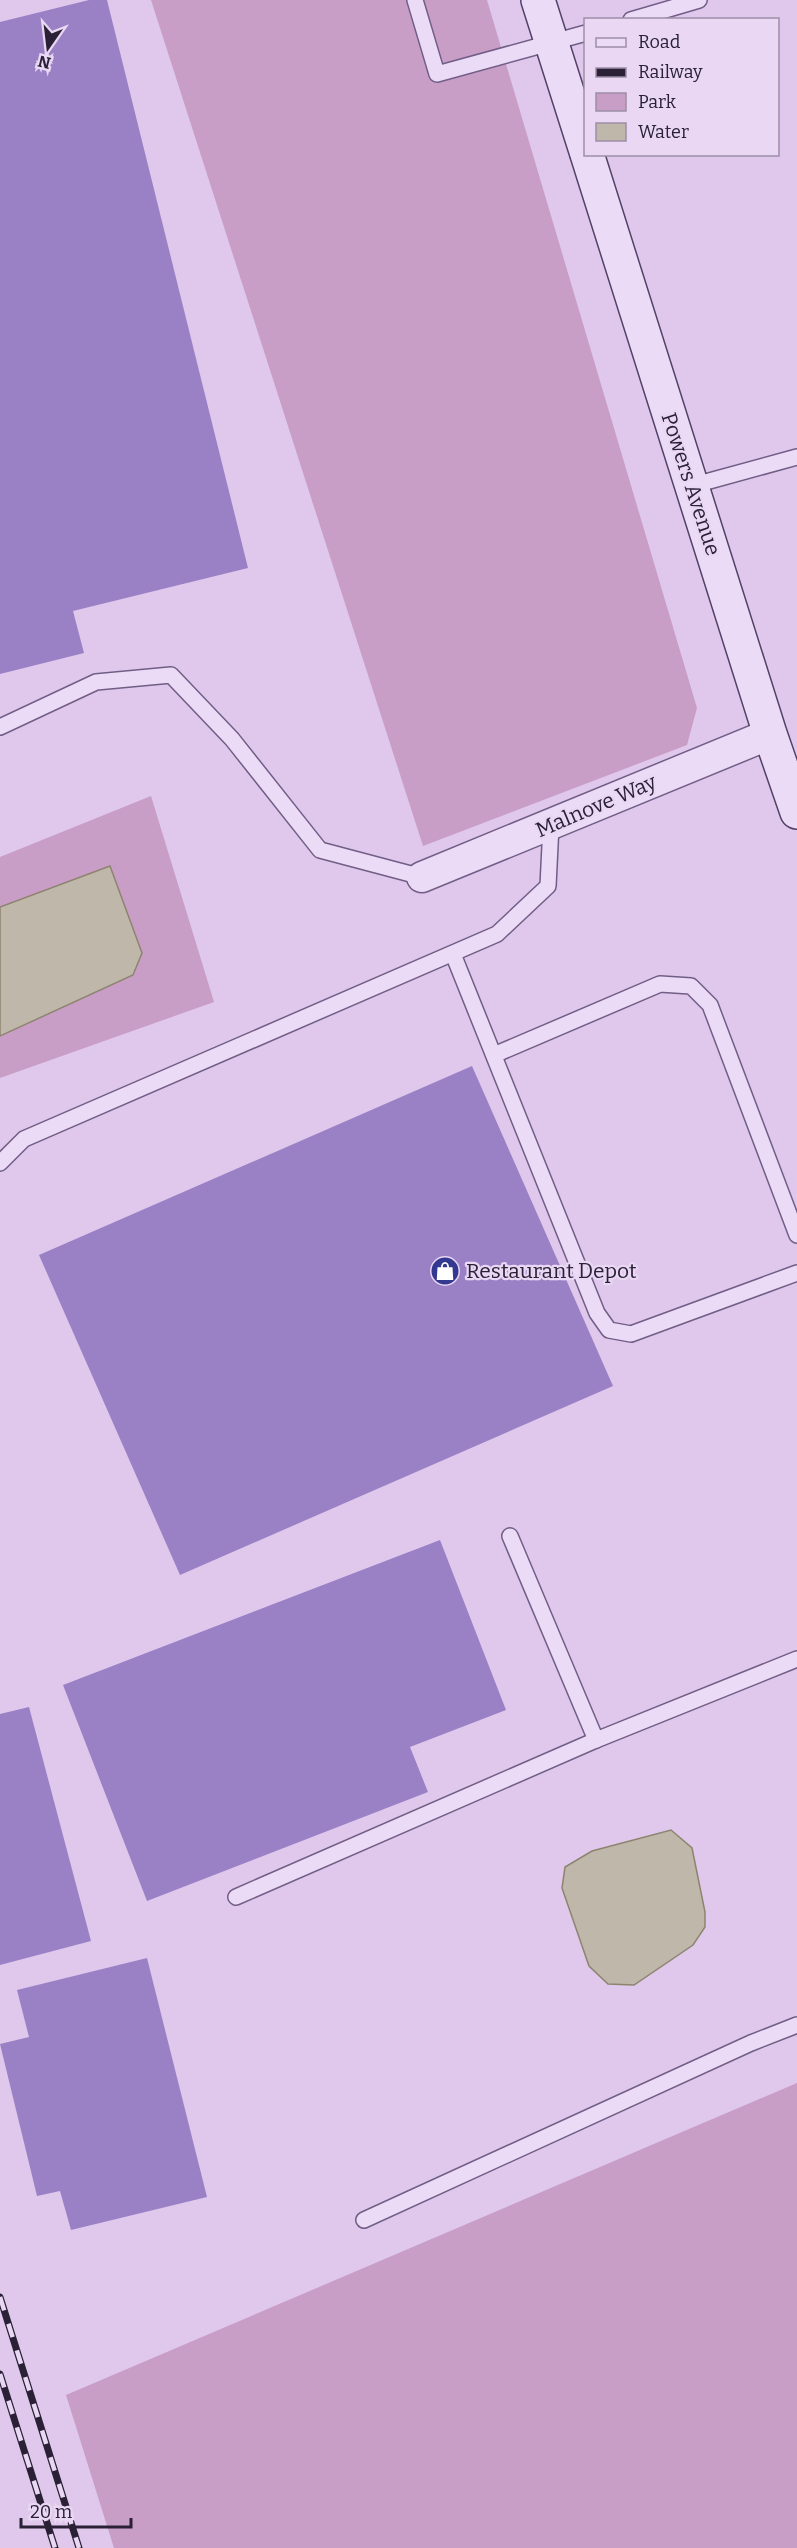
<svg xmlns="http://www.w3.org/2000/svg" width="797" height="2548" viewBox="0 0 797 2548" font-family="Bitter,serif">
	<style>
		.green { fill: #c89dc6 }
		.water { fill: #bfb7a9; stroke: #8d8470; stroke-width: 1.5 }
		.building { fill: #9a81c6 }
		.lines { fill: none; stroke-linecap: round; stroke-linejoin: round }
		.lane-casing { stroke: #715e86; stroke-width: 18 }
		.street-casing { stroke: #715e86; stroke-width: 33 }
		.secondary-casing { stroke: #524267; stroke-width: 36 }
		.lane { stroke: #ecdbf6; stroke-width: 15 }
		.street { stroke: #ecdbf6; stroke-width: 30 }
		.secondary { stroke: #ecdbf6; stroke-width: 33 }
		.rail-casing { stroke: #2a2137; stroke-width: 7 }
		.rail { stroke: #e9d7f3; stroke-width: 4.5; stroke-dasharray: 14; stroke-linecap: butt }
		.labels { text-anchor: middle; stroke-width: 4.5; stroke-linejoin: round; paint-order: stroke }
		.street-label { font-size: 21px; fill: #2a2137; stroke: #e9d7f3 }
		.poi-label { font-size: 21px; fill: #2a2137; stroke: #e9d7f3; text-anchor: start }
	</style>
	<rect width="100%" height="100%" fill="#dfc8eb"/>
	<g class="green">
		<polygon points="151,0 487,0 697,708 687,745 423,846"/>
		<polygon points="151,796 214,1002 0,1078 0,1036 133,975 110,867 0,907 0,857"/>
		<polygon points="797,2083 797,2548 114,2548 66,2395"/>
	</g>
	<g class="water">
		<polygon points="110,866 142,953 133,975 0,1036 0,907"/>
		<polygon points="671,1830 692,1848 705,1912 705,1927 693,1945 634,1985 608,1984 589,1966 562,1888 565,1867 592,1851"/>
	</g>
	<g class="building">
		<polygon points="89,0 107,0 248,568 73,611 84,653 0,674 0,22"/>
		<polygon points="472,1066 613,1386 180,1575 39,1255"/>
		<polygon points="440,1540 506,1710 410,1747 428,1792 147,1901 63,1685"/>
		<polygon points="29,1707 91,1941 0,1965 0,1714"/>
		<polygon points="147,1958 207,2197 71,2230 60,2191 37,2196 0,2044 29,2037 17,1990"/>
	</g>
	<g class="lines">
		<g class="lane-casing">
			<g id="lane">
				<polyline points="415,0 437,74 586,33"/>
				<polyline points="631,20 699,0"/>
				<polyline points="691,486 797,457"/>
				<polyline points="0,727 96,682 171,675 232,739 320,850 422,877"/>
				<polyline points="453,954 597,1313 609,1330 631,1334 797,1273"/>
				<polyline points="494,1055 660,984 691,986 710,1005 797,1235"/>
				<polyline points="0,1163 24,1139 497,934 548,886 551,825"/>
				<polyline points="510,1536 596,1740"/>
				<polyline points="236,1897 596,1740 797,1659"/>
				<polyline points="364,2220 751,2043 797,2025"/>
			</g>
		</g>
		<g class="street-casing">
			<polyline id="street" points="422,877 770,734"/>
		</g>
		<g class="secondary-casing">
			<g id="secondary">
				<polyline points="538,0 586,151"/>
				<polyline points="587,154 770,734 797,812"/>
			</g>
		</g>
		<use href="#lane" class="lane"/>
		<use href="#street" class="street"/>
		<use href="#secondary" class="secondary"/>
		<g class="rail-casing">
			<g id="rail">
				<polyline points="0,2297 79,2548"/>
				<polyline points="0,2374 55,2548"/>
			</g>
		</g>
		<use href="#rail" class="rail"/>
	</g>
	<defs>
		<g id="shop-disc" transform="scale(1.5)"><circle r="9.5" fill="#333990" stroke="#e9d7f3"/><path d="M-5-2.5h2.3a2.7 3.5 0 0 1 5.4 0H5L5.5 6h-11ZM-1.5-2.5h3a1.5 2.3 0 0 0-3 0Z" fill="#fff"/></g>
	</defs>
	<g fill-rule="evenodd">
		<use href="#shop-disc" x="445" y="1271"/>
	</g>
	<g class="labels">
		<g class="street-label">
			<text transform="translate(691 484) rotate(72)" y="7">Powers Avenue</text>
			<text transform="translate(596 806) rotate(-23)" y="7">Malnove Way</text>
		</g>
		<g class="poi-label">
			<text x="466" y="1278">Restaurant Depot</text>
		</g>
	</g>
	<rect x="584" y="18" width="195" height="138" fill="#e9d7f3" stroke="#9d8ea8" stroke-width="1.5"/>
	<rect x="596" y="38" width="30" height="9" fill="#ecdbf6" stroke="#9d8ea8" stroke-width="1.5"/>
	<text x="638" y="48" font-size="18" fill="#2a2137">Road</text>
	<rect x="596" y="68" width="30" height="9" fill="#2a2137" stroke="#9d8ea8" stroke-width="1.5"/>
	<text x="638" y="78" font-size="18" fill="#2a2137">Railway</text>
	<rect x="596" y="93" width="30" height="18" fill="#c89dc6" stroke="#9d8ea8" stroke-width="1.5"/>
	<text x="638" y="108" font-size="18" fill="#2a2137">Park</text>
	<rect x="596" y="123" width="30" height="18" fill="#bfb7a9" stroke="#9d8ea8" stroke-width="1.5"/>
	<text x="638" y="138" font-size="18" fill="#2a2137">Water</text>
	<g transform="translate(48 48) rotate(194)" stroke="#e9d7f3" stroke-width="4.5" paint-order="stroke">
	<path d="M0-4.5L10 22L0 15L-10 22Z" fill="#2a2137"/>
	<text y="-9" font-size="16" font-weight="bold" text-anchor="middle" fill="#2a2137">N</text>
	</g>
	<path d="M21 2518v9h110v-9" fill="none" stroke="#2a2137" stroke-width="3"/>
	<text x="30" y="2518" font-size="18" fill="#2a2137" stroke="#e9d7f3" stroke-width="4.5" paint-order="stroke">20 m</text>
</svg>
